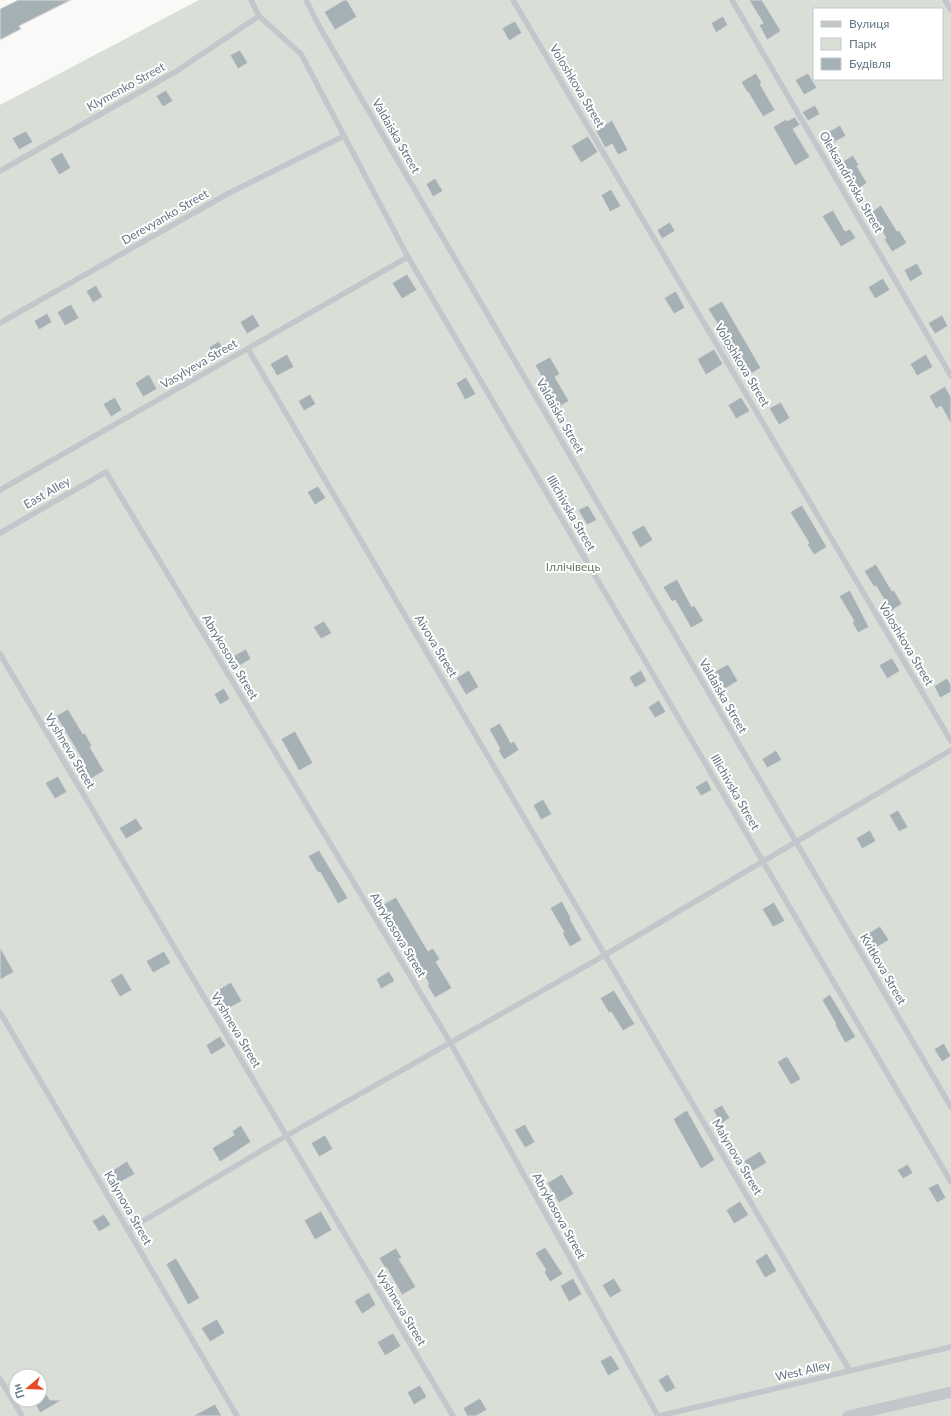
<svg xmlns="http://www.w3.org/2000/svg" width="951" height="1416" viewBox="0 0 951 1416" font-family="Lato,sans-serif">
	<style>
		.green { fill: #d9ded6; fill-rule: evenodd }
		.building { fill: #a6b1b6; stroke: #dbdbd9 }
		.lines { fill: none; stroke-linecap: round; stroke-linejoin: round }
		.service { stroke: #c2c7cb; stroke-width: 5.5 }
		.minor { stroke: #c2c7cb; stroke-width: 11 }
		.labels { text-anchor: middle; stroke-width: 4; stroke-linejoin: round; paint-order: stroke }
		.street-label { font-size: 12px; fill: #637782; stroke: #fff }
		.park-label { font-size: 12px; fill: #687a63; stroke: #fff }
	</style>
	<rect width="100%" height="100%" fill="#f9f9f7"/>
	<path class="green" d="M199 0H951V1416H0V105ZM814 9H942V79H814ZM16 1376H40V1400H16Z"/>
	<g class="building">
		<polygon points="18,0 71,0 19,26 21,29 0,40 0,9"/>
		<polygon points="344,0 347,0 357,17 335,30 324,12"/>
		<polygon points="749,0 762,0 781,31 767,40 759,25 763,23"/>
		<polygon points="723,16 728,25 716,33 711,23"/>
		<polygon points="515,21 522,33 509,41 502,28"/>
		<polygon points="240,50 248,63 238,69 230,55"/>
		<polygon points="756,73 762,83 760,84 775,110 763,117 748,92 747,92 741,82"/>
		<polygon points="808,73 817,88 804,95 795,80"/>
		<polygon points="166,90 173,101 163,107 156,96"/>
		<polygon points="815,105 820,114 808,121 802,112"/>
		<polygon points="795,117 800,125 793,129 810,157 795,166 773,127 786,119 787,121"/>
		<polygon points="612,120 628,150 618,155 612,144 605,148 596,131"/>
		<polygon points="840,125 846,136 831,144 825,134"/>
		<polygon points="26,131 33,142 19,150 12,138"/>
		<polygon points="588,136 598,152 581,163 571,146"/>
		<polygon points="62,152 71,168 59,175 50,159"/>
		<polygon points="853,155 859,165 857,166 867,183 855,191 849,181 852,179 842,162"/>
		<polygon points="435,178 443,191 433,197 426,184"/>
		<polygon points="611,189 621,206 610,212 601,195"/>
		<polygon points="881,205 897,231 899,230 907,243 892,252 884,239 886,238 871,212"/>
		<polygon points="833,210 845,231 850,229 856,238 841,247 822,216"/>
		<polygon points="670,222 675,231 662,239 657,230"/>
		<polygon points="917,263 923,274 910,282 904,270"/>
		<polygon points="407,274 417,290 402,299 392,283"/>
		<polygon points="883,278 890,290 875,299 868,287"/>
		<polygon points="96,285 103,297 93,303 86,291"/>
		<polygon points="676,291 685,308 674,314 664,298"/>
		<polygon points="722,301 761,368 747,376 736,357 731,360 722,345 728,341 708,309"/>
		<polygon points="71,304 79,318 65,326 57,312"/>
		<polygon points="47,313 52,322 39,330 34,321"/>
		<polygon points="253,314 260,326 247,334 240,322"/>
		<polygon points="942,315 948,326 935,334 928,323"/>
		<polygon points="219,341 224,351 214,357 209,347"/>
		<polygon points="714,349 723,364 706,375 697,359"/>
		<polygon points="287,354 294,367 277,376 270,364"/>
		<polygon points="926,354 933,367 917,376 910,364"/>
		<polygon points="550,357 560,374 555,377 569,401 559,407 535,365"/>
		<polygon points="149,374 157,389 143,397 135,383"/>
		<polygon points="466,377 476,394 465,400 456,383"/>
		<polygon points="945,386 951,397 951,424 941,406 936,409 929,396"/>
		<polygon points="310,394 316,404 304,411 298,401"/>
		<polygon points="115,397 122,410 111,417 103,404"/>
		<polygon points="741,397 750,411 736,419 728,405"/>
		<polygon points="781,402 790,418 779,425 769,408"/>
		<polygon points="318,486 326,498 315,505 307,492"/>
		<polygon points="588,505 597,520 587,525 578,510"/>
		<polygon points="802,505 827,547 814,555 807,544 809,543 790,512"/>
		<polygon points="644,525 653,540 640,548 631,532"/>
		<polygon points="876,564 892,591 894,590 902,604 891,611 876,586 874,587 864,571"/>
		<polygon points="677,579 692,607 694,605 704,621 691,628 675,600 672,602 663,587"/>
		<polygon points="850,590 869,627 858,633 852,622 854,621 839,596"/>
		<polygon points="324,621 332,633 321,639 313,627"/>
		<polygon points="246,649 251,659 239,666 233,656"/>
		<polygon points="892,658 900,671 887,679 879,665"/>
		<polygon points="728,664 738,681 725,689 714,672"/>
		<polygon points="469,670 479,687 466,695 456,678"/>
		<polygon points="641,670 647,681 635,688 629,677"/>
		<polygon points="947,678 951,685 951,692 940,698 934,686"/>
		<polygon points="224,688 230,699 220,705 214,694"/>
		<polygon points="659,700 666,712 655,718 648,707"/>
		<polygon points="68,709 83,734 85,733 92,746 90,747 104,771 91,779 84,767 86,766 56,716"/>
		<polygon points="500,723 511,743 514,741 519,750 504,760 498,750 500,749 489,729"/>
		<polygon points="295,731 313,763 299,771 281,739"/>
		<polygon points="776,750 782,760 767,768 762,759"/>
		<polygon points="58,776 67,792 55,799 45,783"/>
		<polygon points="707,780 712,790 701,796 695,787"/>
		<polygon points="543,799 552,814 541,820 533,805"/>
		<polygon points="898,810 908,827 899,832 889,815"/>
		<polygon points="136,818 143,829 126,839 119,828"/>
		<polygon points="870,830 876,841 862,849 856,838"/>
		<polygon points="319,850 348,898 338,904 320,872 318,873 308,856"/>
		<polygon points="396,897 428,951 433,948 440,959 436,962 452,988 435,998 427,985 429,984 405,942 403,943 382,905"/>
		<polygon points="562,901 571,918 570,919 582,940 570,947 562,933 564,932 550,908"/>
		<polygon points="774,902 785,921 773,927 762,909"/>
		<polygon points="880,926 889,940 876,948 867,934"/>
		<polygon points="0,947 14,972 0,980"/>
		<polygon points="164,951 171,963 153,973 146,961"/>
		<polygon points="389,971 395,981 381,989 376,979"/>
		<polygon points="122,973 132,990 120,997 110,980"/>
		<polygon points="231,982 242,1001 226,1010 215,992"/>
		<polygon points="614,990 635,1024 623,1031 611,1012 609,1013 600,998"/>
		<polygon points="830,994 856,1037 845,1043 835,1025 836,1024 822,1000"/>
		<polygon points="220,1036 226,1046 211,1055 206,1045"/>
		<polygon points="944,1043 951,1056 942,1062 934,1049"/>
		<polygon points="787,1056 801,1079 791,1085 777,1062"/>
		<polygon points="722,1105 730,1118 721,1124 713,1110"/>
		<polygon points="687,1110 715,1160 701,1169 673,1119"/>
		<polygon points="525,1124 535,1142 525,1148 514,1130"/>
		<polygon points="241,1125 251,1142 220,1162 212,1148 234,1135 232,1131"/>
		<polygon points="325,1135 333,1149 319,1157 311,1143"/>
		<polygon points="760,1151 767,1163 751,1172 744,1161"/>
		<polygon points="127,1161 135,1174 117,1184 110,1172"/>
		<polygon points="908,1164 913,1173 903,1179 897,1170"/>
		<polygon points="562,1174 574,1194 559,1203 547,1183"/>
		<polygon points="938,1183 946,1198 937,1203 928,1188"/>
		<polygon points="740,1201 749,1215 734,1224 726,1210"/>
		<polygon points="321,1211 332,1230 315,1240 304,1220"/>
		<polygon points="104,1214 111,1225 99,1232 92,1221"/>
		<polygon points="545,1247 563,1274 550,1282 544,1272 546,1270 535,1253"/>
		<polygon points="396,1248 402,1258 399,1259 416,1287 402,1295 386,1267 385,1268 379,1258"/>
		<polygon points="767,1253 777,1271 765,1278 755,1261"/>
		<polygon points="176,1258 200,1298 188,1305 166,1264"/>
		<polygon points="573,1278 582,1294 569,1302 560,1286"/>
		<polygon points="614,1278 622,1291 610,1298 602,1285"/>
		<polygon points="369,1292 376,1305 362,1314 354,1301"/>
		<polygon points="217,1319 225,1333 210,1342 201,1328"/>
		<polygon points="393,1333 401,1346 385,1356 377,1342"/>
		<polygon points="611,1355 620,1369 608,1376 600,1361"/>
		<polygon points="668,1374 676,1388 666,1393 658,1380"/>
		<polygon points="40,1384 50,1400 62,1400 40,1413 33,1400 40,1400"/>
		<polygon points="420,1385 427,1397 414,1405 407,1392"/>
		<polygon points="480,1398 487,1410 476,1416 467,1416 463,1408"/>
		<polygon points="215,1404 222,1416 193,1416"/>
	</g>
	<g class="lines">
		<g class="service">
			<polyline points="251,0 259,16 301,54 408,257 951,1182"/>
			<polyline points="306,0 319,26 951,1107"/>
			<polyline points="513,0 951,741"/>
			<polyline points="732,0 951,376"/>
			<polyline points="945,0 951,10"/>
			<polyline points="0,171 175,72 259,16"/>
			<polyline points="0,323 229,193 344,136"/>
			<polyline points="248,349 850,1371"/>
			<polyline points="0,490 408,257"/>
			<polyline points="0,533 106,472 450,1042 658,1416"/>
			<polyline points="0,654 453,1416"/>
			<polyline points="0,1012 237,1416"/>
			<polyline points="128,1230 286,1136 605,955 951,750"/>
			<polyline points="0,1379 22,1416"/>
			<polyline points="659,1416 951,1347"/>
		</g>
		<polyline class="minor" points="848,1416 951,1392"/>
	</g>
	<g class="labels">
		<g class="street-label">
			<text transform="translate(577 86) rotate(59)" y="4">Voloshkova Street</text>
			<text transform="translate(126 87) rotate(-29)" y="4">Klymenko Street</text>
			<text transform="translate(396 136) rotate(60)" y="4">Valdaiska Street</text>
			<text transform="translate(851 182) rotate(60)" y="4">Oleksandrivska Street</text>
			<text transform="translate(165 217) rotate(-30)" y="4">Derevyanko Street</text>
			<text transform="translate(199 364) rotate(-30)" y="4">Vasylyeva Street</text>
			<text transform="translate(742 365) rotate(59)" y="4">Voloshkova Street</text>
			<text transform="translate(560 416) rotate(60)" y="4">Valdaiska Street</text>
			<text transform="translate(47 493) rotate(-30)" y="4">East Alley</text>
			<text transform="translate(571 513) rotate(60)" y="4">Illichivska Street</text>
			<text transform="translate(906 644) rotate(59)" y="4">Voloshkova Street</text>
			<text transform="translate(436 646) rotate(59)" y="4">Aivova Street</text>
			<text transform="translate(230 657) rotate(59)" y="4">Abrykosova Street</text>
			<text transform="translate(723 696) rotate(60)" y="4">Valdaiska Street</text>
			<text transform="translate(70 751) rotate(59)" y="4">Vyshneva Street</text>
			<text transform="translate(735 792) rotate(60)" y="4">Illichivska Street</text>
			<text transform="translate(398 935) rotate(59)" y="4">Abrykosova Street</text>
			<text transform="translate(883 969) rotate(60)" y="4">Kvitkova Street</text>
			<text transform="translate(236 1030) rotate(59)" y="4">Vyshneva Street</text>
			<text transform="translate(737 1157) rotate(59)" y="4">Malynova Street</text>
			<text transform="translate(128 1208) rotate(60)" y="4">Kalynova Street</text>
			<text transform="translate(559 1216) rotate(61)" y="4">Abrykosova Street</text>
			<text transform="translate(401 1308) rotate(59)" y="4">Vyshneva Street</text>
			<text transform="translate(803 1371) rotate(-13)" y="4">West Alley</text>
		</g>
		<g class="park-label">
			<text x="573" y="571">Іллічівець</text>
		</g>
	</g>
	<rect x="813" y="8" width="130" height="72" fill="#ffffff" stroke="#c1c9cd"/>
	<rect x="821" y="21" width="20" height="6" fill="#c2c7cb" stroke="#c1c9cd"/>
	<text x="849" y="28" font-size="12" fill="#637782">Вулиця</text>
	<rect x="821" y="38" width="20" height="12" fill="#d9ded6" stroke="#c1c9cd"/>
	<text x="849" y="48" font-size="12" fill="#637782">Парк</text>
	<rect x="821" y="58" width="20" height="12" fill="#a6b1b6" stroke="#c1c9cd"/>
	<text x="849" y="68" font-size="12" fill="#637782">Будівля</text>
	<g transform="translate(28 1388) rotate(251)"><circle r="19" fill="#ffffff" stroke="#c1c9cd"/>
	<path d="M0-3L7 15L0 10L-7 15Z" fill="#e84a28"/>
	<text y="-6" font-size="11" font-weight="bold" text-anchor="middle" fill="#637782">Пн</text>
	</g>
</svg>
